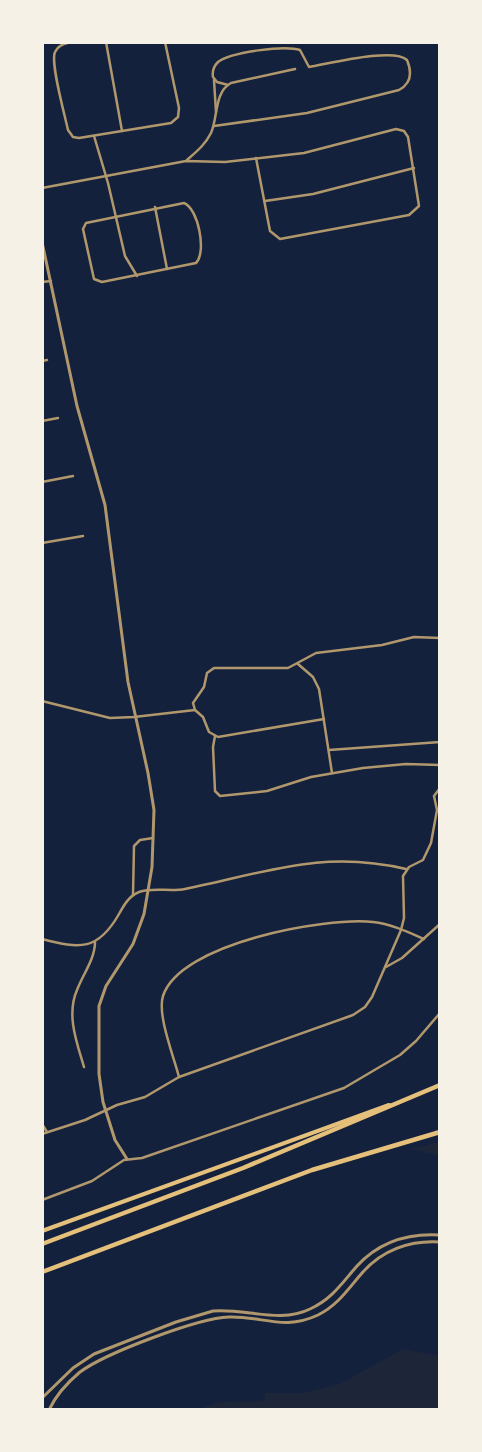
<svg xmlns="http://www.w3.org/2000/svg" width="482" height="1452" viewBox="0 0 482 1452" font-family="'Work Sans',sans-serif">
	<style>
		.green { fill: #1d2539 }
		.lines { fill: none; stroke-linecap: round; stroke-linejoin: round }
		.minor { stroke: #b1986c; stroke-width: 2.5 }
		.tertiary { stroke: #b1986c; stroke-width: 3 }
		.secondary { stroke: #e5c07b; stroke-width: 4 }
		.primary { stroke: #e5c07b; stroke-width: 4.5 }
	</style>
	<rect width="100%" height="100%" fill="#14213d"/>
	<g class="green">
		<polygon points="439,1142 439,1155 410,1149"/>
		<polygon points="403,1349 439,1356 439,1409 199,1409 219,1402 264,1401 265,1393 303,1393 340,1384"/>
	</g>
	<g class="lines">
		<g class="minor">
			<path d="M71 42C64 44 58 45 55 52 50 62 65 116 68 130L73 137 79 138 171 123 178 117 179 108 165 42"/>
			<polyline points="106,42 122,131"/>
			<polyline points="214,80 216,112"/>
			<path d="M214 126 307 113 399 90C412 83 412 72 407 60 394 47 328 64 309 67L300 50C285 45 231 52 218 62 214 66 212 71 213 77L217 82 228 85"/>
			<polyline points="94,136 108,183 125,256 137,276"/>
			<path d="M187 160C196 152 205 145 211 133 218 118 214 92 231 83L295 69"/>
			<polyline points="42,188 186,161 225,162 304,153 396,129 404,131 408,137 419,206 409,215 280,239 270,231 256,158"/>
			<polyline points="265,201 313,194 414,168"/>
			<path d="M184 203C198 208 207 252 196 263L102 282 94 279 83 229 86 223Z"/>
			<polyline points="155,207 167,269"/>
			<polyline points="42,282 51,281"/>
			<polyline points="42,361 47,360"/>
			<polyline points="42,421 58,418"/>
			<polyline points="42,482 73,476"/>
			<polyline points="42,543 83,536"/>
			<polyline points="298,664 313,677 319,689 332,773"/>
			<polyline points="42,701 110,718 134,717 195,710"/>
			<polyline points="324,719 218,737 209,732 203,717 195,710 193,703 204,687 207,673 214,668 288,668 316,653 382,645 414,637 440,638"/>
			<polyline points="215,736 213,747 215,791 220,796 267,791 311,777 363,768 406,764 440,765"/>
			<polyline points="329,750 440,742"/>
			<polyline points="133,895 134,846 140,840 153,838"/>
			<path d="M42 939C80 949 98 951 119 914 124 905 129 896 139 892 153 887 170 892 185 889 265 873 322 849 406 869"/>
			<polyline points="386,967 402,958 440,924"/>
			<path d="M84 1067C77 1043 66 1015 77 990 83 974 95 959 95 942"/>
			<path d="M179 1077C174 1057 157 1015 163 996 180 943 325 917 373 922 391 924 408 932 424 939"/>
			<polyline points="42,1124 47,1132"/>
			<polyline points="42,1134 85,1120 117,1105 145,1097 179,1077 353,1015 365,1007 372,997 401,930 404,918 403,876 409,867 423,860 431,843 437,810 434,796 440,788"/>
			<polyline points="42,1200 92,1181 124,1160 142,1158 344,1088 400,1055 416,1041 440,1013"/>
		</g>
		<g class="tertiary">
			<polyline points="42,242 77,406 105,505 128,682 148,773 154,810 152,867 144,914 133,944 106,986 99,1006 99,1074 103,1102 115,1140 127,1159"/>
			<path d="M42 1398 73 1368 94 1354 176 1322 213 1311C245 1308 280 1324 310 1309 332 1299 342 1283 357 1266 379 1242 408 1233 440 1235"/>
			<path d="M49 1410C56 1395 68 1382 80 1372 106 1353 198 1318 229 1317 263 1316 284 1331 318 1315 338 1305 348 1289 362 1273 382 1250 410 1240 440 1242"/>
		</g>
		<polyline class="secondary" points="42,1231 389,1105"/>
		<g class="primary">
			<polyline points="42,1244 243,1168 440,1085"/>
			<polyline points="42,1272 312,1170 440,1132"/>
		</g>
	</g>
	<rect width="482" height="1452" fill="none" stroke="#f6f1e7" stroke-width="88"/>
</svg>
